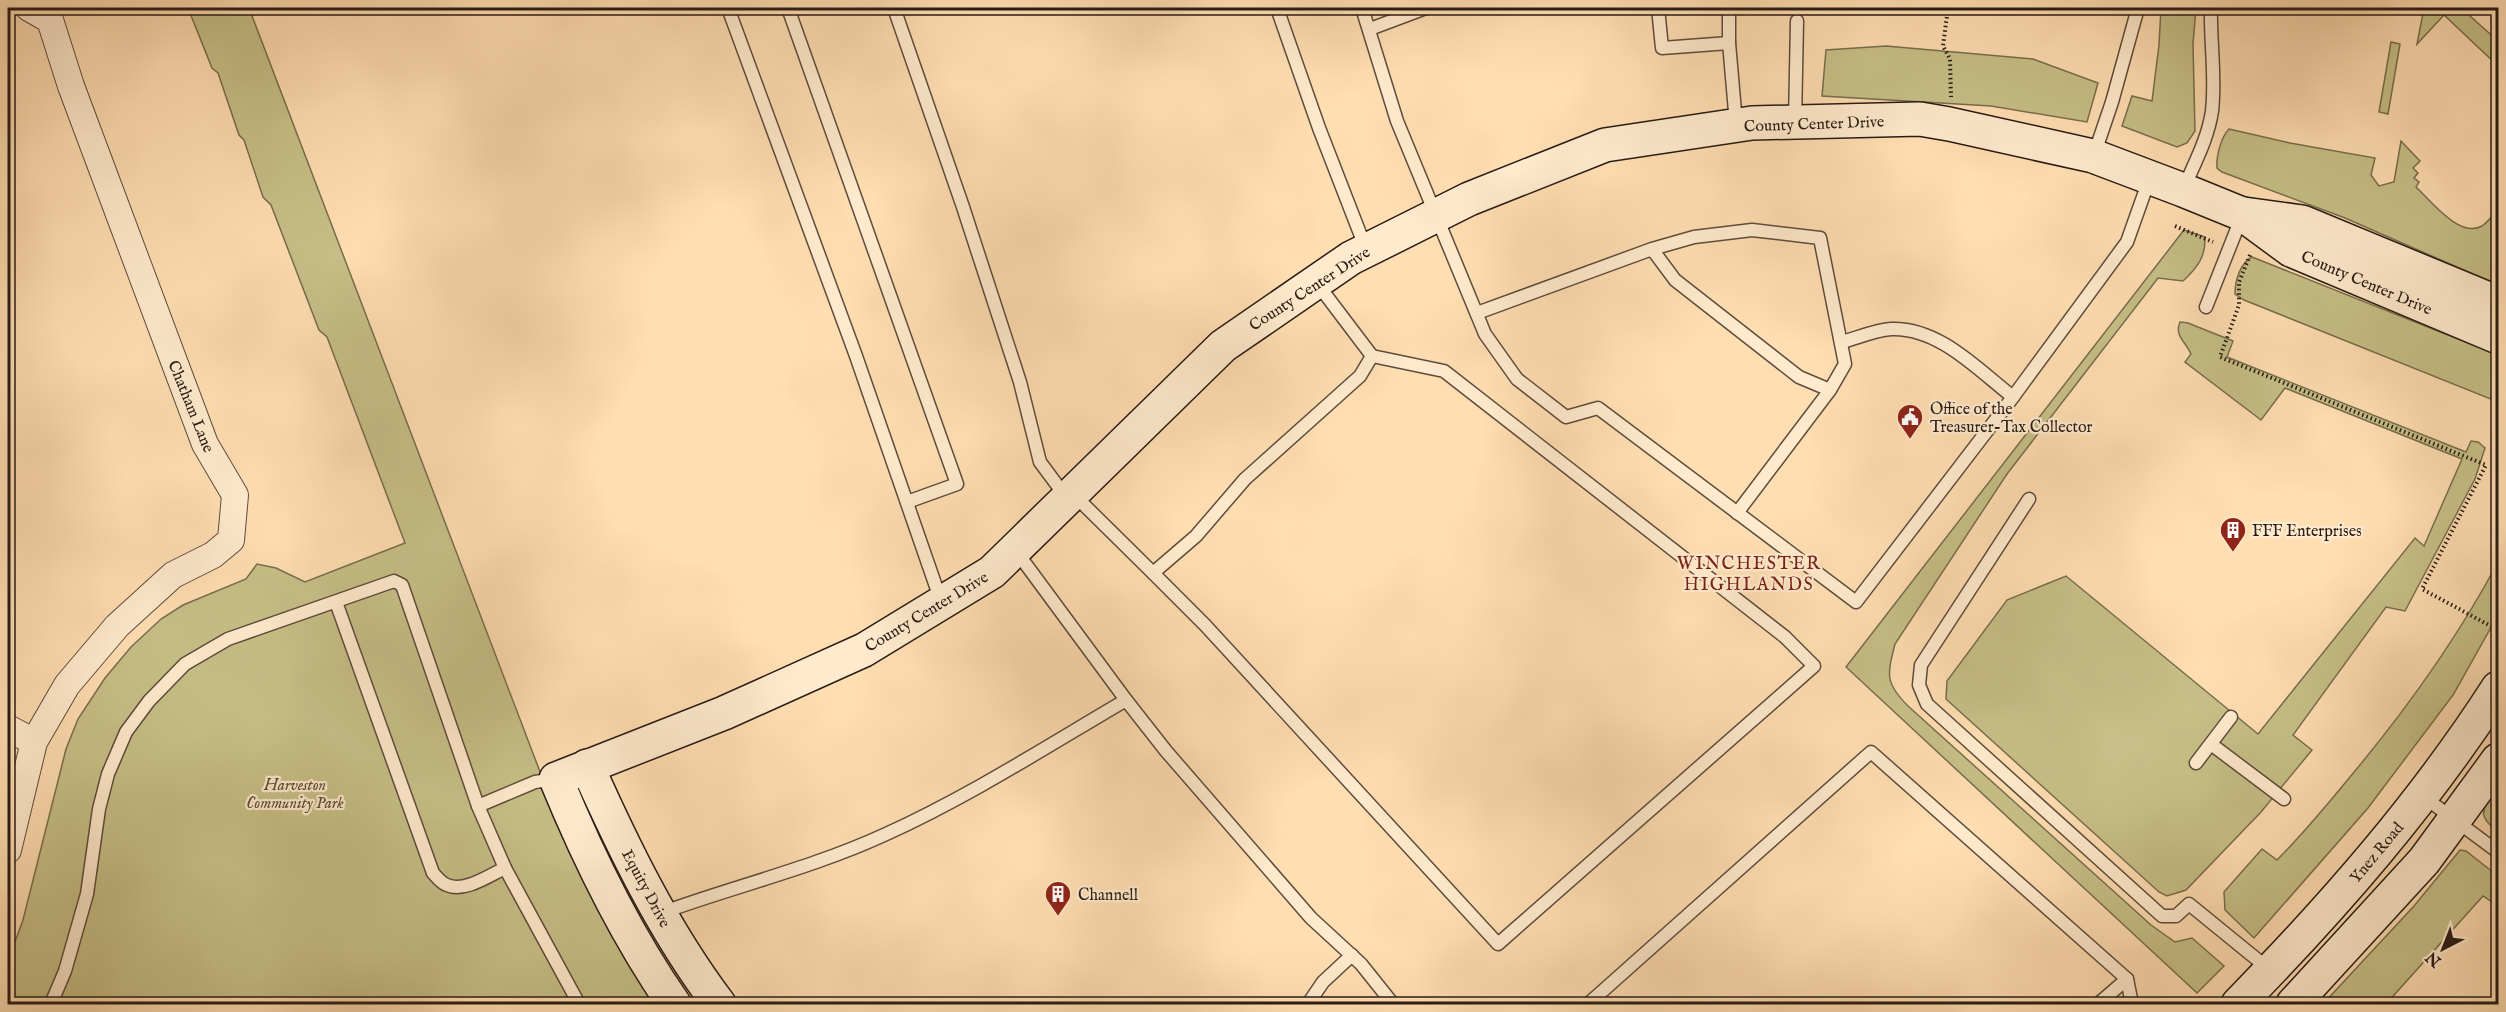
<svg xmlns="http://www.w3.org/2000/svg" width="2506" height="1012" viewBox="0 0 2506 1012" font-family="'IM FELL English',serif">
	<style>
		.green { fill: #c7bf87; stroke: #786d4e; stroke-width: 1.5 }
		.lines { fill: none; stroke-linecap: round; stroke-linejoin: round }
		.lane-casing { stroke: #5e4c3c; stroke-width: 15 }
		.street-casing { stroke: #5e4c3c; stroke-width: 28 }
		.secondary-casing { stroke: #281b14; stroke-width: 36 }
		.path { stroke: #281b14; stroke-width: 4; stroke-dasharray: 1.5 3; stroke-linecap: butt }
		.lane { stroke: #ffeacd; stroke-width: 12 }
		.street { stroke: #ffeacd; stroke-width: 26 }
		.secondary { stroke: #ffeacd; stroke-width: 33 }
		.labels { text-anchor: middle; stroke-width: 4.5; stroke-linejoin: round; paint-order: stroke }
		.street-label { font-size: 16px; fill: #281b14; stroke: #ffeacd }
		.poi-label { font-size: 16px; fill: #281b14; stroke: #ffeacd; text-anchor: start }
		.park-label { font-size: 16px; font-style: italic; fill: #584c36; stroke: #ffeacd }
		.neighbourhood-label { font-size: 18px; letter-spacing: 1.5px; fill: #7a1f14; stroke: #ffeacd }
	</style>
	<rect width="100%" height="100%" fill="#ffdeb2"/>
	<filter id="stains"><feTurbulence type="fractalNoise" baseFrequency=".00333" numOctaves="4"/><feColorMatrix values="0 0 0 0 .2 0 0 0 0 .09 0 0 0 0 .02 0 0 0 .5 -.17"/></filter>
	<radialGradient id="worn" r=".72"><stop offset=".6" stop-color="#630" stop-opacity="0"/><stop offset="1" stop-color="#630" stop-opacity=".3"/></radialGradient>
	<g class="green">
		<polygon points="188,8 249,8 550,798 660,1004 8,1004 8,961 23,920 66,749 78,719 105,678 131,647 161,619 183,605 246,579 257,564 276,568 305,582 405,543 327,337 319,330 271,205 263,197 244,140 239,135 218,73 212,68"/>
		<polygon points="2161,8 2196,8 2193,44 2195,131 2187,143 2177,147 2122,126 2132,96 2152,101 2159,45"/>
		<polygon points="2424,8 2461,8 2498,41 2498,66 2444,15 2417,44"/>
		<polygon points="2391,42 2400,44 2388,114 2379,112"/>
		<polygon points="1886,46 2033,59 2098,83 2087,122 1991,106 1822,96 1826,50"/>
		<path d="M2229 129 2290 143 2375 158 2371 175 2379 186 2394 182 2401 141 2420 161 2413 168 2418 173 2414 178 2419 182 2416 187C2430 200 2460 239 2482 226 2488 222 2493 215 2498 209V285L2345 218 2222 172 2217 168C2216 157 2221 137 2229 129Z"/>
		<path d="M2184 230 2205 237C2206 257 2197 268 2183 281L2158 278 2007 474 1895 644C1887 675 1885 683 1908 706L2151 925 2175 942 2192 938 2224 966 2197 993 1846 667Z"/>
		<path d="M2252 257 2498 355V402L2244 300 2235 294C2235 281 2240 263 2252 257Z"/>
		<path d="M2180 322 2188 323 2233 341 2227 357 2466 452 2471 441 2478 442 2485 448 2475 479 2405 611 2386 607 2293 735 2312 750 2261 812 2186 890 2167 896 2159 892 1946 699 1947 681 2007 600 2066 576 2258 734 2415 538 2424 546 2462 459 2285 388 2261 420 2185 362 2191 354C2186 342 2174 336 2180 322Z"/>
		<path d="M2498 562V615L2453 695 2368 808 2254 938 2225 910 2224 892 2262 849 2277 860C2303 834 2327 805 2350 777 2406 710 2457 639 2498 562Z"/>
		<path d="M2498 789V832C2475 814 2483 809 2498 789Z"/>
		<polygon points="2460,850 2466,851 2498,876 2498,906 2483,896 2386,1004 2323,1004 2414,906"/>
	</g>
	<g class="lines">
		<g class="lane-casing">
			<g id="lane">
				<polyline points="728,8 856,356 941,601"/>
				<polyline points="788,8 957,484 907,502"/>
				<polyline points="894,8 963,207 1020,382 1040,462 1066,497"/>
				<polyline points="1277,8 1319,128 1366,249"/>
				<polyline points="1362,8 1397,121 1485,334 1517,379 1566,417 1598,408 1856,602 2013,397 2127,242 2149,180"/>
				<polyline points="1658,8 1662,48 1729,43"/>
				<polyline points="1729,8 1729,43 1736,123"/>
				<polyline points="1370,29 1426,8"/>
				<polyline points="1795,122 1797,21"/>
				<polyline points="2094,155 2112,102 2138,8"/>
				<path d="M2183 190C2194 164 2208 139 2212 111 2216 77 2210 41 2211 8"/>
				<polyline points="2206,307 2242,216"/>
				<polyline points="1477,313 1652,249 1694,237 1752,230 1820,238 1845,364 1830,390 1799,377 1675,280 1652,249"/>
				<path d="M1842 342C1857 338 1875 330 1891 329 1939 327 1978 370 2013 397"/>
				<polyline points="1073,494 1153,573 1196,536 1245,479 1360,376 1372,356 1316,282"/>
				<polyline points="2029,499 1921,665 1919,685 1927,704 2162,916 2176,916 2189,904 2270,970"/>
				<polyline points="1737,513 1830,390"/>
				<polyline points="1153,573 1205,625 1498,944 1814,666 1785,637 1444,371 1372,356"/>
				<path d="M336 602 433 873C437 877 441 883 447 885 464 893 490 875 505 868"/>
				<polyline points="1126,700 1166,751 1311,918 1361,964 1393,1004"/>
				<polyline points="2211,744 2284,799"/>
				<polyline points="2196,763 2231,717"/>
				<polyline points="555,779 535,782 478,806 505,868 579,1004"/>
				<polyline points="2424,797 2498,852"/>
				<path d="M661 913C735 886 812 868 884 835 968 797 1046 747 1126 700L1016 551"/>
				<polyline points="51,1004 65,971 87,894 99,809 108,774 126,732 149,701 185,664 228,639 394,581 402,585 478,806"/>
				<polyline points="1308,1004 1323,982 1352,955"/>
				<polyline points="1588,1004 1871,752 2127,979 2132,1004"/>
				<polyline points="2098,1004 2127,979"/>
			</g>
		</g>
		<g class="street-casing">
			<g id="street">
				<polyline points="8,728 34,742"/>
				<polyline points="8,850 34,742 67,685 117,626 173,575 213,555 231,540 235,495 205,444 71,86 50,20 29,8"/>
			</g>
		</g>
		<g class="secondary-casing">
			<g id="secondary">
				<polyline points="2244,214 2302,222 2498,303"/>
				<path d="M587 766C624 849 664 931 719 1004"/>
				<path d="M674 1004C626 935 588 857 556 779L724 713 864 650 992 572 1223 346 1351 258 1469 199 1605 145 1752 123 1920 119 1949 124 2093 156 2183 190 2242 214 2291 250 2498 337"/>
				<path d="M2238 1004C2334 906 2424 803 2498 688"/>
				<polyline points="2293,1004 2424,861 2498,760"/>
			</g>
		</g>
		<g class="path">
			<polyline points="1948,8 1943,46 1950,59 1951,97"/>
			<polyline points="2175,226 2213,242"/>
			<polyline points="2250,255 2239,282 2239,305 2220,357 2486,465 2422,589 2498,630"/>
		</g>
		<use href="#lane" class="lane"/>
		<use href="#street" class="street"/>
		<use href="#secondary" class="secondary"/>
	</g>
	<defs>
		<g id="civic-pin" transform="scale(1.35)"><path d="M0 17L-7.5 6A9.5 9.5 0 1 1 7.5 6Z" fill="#8f2418" stroke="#ffeacd"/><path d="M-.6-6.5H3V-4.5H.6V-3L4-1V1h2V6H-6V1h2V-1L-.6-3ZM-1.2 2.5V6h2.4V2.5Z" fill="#fff"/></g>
		<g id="building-pin" transform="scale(1.35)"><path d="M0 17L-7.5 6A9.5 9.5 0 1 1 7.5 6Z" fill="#8f2418" stroke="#ffeacd"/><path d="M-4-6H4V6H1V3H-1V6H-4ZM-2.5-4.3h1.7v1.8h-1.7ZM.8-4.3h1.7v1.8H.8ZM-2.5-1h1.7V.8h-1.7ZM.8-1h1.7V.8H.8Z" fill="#fff"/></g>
	</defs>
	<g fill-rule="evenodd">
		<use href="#civic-pin" x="1910" y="417"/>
		<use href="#building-pin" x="2233" y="530"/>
		<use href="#building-pin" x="1058" y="894"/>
	</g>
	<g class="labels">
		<g class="street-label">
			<text transform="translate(1814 123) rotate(-2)" y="6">County Center Drive</text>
			<text transform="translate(2367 282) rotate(23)" y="6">County Center Drive</text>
			<text transform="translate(1309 288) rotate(-33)" y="6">County Center Drive</text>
			<text transform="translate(192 406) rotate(68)" y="6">Chatham Lane</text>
			<text transform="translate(926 611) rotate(-31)" y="6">County Center Drive</text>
			<text transform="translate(2376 852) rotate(-50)" y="6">Ynez Road</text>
			<text transform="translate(647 888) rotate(62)" y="6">Equity Drive</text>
		</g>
		<g class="poi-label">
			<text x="1930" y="414">Office of the<tspan x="1930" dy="18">Treasurer-Tax Collector</tspan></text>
			<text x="2252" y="536">FFF Enterprises</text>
			<text x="1078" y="900">Channell</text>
		</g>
		<g class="park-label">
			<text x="295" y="790">Harveston<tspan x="295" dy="18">Community Park</tspan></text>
		</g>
		<g class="neighbourhood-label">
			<text x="1749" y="569">WINCHESTER<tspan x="1749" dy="21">HIGHLANDS</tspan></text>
		</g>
	</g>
	<rect width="2506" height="1012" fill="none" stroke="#ffdeb2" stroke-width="30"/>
	<rect x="9" y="9" width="2488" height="994" fill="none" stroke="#281b14" stroke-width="3"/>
	<rect x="15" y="15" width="2476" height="982" fill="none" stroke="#281b14" stroke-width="1.5"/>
	<g transform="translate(2443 949) rotate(222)" stroke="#ffeacd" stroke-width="4.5" paint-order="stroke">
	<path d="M0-4.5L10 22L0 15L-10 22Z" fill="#281b14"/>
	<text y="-9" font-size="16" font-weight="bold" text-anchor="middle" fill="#281b14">N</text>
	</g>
	<rect width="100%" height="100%" filter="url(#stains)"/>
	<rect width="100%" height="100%" fill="url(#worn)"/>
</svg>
